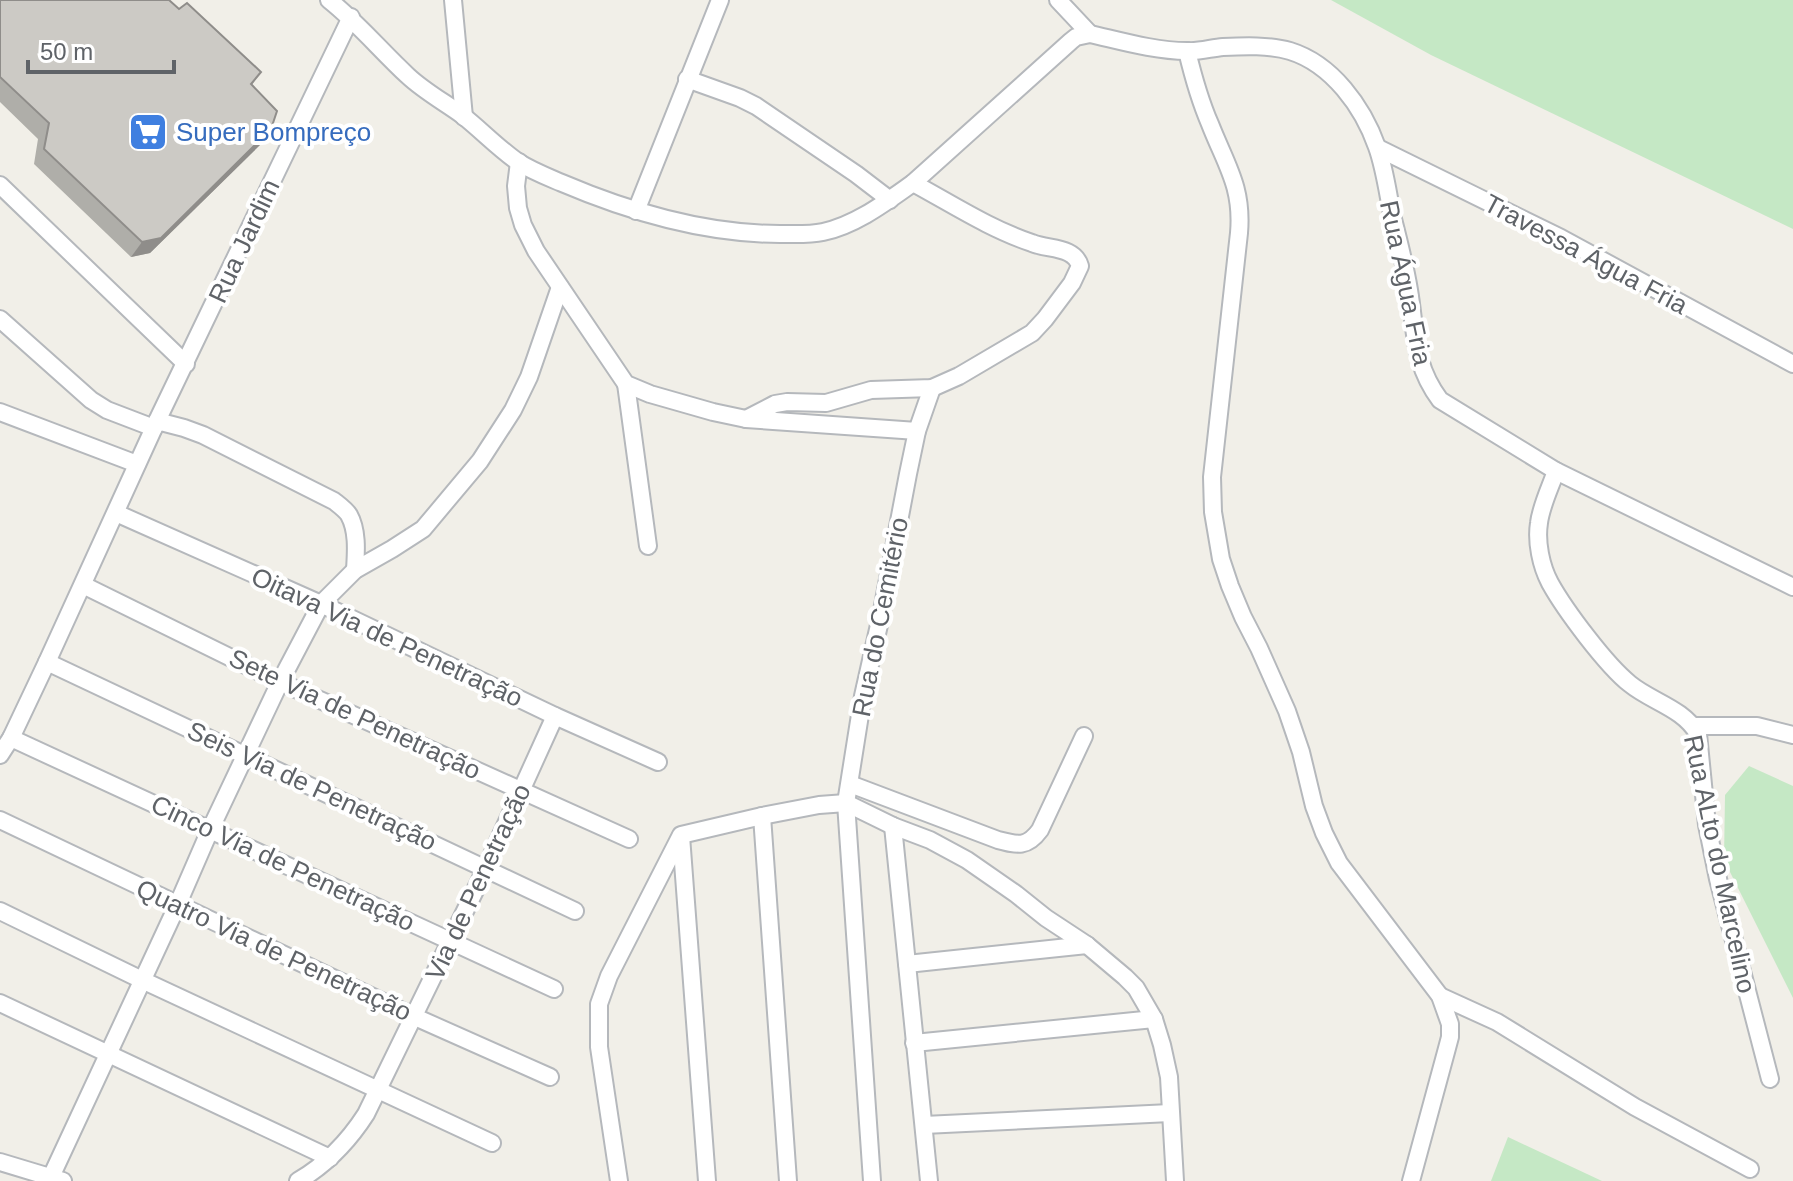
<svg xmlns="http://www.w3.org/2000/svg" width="1793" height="1181" viewBox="0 0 1793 1181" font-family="Arial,sans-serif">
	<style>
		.green { fill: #c5e8c5 }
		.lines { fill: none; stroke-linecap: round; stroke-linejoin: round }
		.minor-casing { stroke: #b5b8bc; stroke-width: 20 }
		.minor { stroke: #fff; stroke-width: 16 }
		.wall { fill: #afaea9 }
		.shaded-wall { fill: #8f8d8a }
		.building { fill: #cccac5; stroke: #8f8d8a; stroke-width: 2 }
		.labels { text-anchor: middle; stroke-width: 8; stroke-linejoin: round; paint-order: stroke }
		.shop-label { font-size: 26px; fill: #366cbe; stroke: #fff; text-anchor: start }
		.street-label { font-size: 26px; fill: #5f6368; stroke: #fff }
	</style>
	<rect width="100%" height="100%" fill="#f1efe8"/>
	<g class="green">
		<polygon points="1331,0 1793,0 1793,229 1431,55"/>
		<polygon points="1749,766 1793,786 1793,998 1724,860 1725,795"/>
		<polygon points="1508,1137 1602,1181 1491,1181"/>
	</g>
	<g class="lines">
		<g class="minor-casing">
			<g id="minor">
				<path d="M329 0C358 23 381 51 408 76 424 91 444 102 462 115 481 130 498 148 518 162 532 171 548 177 562 183 630 212 706 234 780 234 794 234 809 235 823 232 856 225 886 202 913 183L1071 41 1076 37 1090 34 1058 0"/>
				<polyline points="453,0 464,117"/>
				<path d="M1090 34C1121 41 1155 51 1187 51 1199 52 1211 48 1223 47 1244 46 1270 45 1290 51 1332 64 1363 107 1377 147 1385 169 1388 195 1393 219 1399 242 1405 266 1409 290 1416 332 1413 364 1440 400L1556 471 1793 587"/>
				<path d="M1187 51C1193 76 1200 101 1210 124 1226 165 1243 187 1239 233L1212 477 1213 512 1221 559 1230 586 1243 617 1259 648 1287 711 1301 752 1314 806 1324 833 1339 863 1440 996 1450 1024V1037L1446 1052 1411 1181"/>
				<polyline points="687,79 740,98 756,106 856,174 890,200"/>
				<polyline points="1378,148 1561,238 1793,364"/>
				<polyline points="519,162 516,186 518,208 523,225 536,251 626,384 650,394 713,412 746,419 917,431"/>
				<polyline points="0,185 186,364"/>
				<polyline points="636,211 720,0"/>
				<polyline points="0,319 91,400 107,410 154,428"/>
				<polyline points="626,384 648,546"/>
				<polyline points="0,412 137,464"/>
				<path d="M746 419 775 404 787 402 826 403 871 390 932 388 959 376 1032 333 1045 319 1072 283 1080 266C1074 246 1049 250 1032 243 990 229 952 204 913 183"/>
				<path d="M157 421 184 428 203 435 334 501C339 505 346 510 349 515 358 531 356 553 355 570"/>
				<path d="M1556 471C1550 488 1541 506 1539 523 1536 542 1541 566 1550 583 1565 610 1606 665 1630 684 1652 702 1683 708 1698 734L1707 825 1718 879 1770 1079"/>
				<polyline points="116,513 321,604 555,716 658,762"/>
				<polyline points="83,585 280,682 629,839"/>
				<polyline points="47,662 575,911"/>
				<polyline points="1693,726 1757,726 1793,735"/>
				<polyline points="11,738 554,989"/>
				<polyline points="0,755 11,738 47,662 157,421 351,17"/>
				<path d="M850 784 998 840C1017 845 1027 848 1040 830L1084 736"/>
				<polyline points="762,816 788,1181"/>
				<polyline points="0,820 415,1017 550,1077"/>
				<polyline points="893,826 929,1181"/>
				<polyline points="681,836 707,1181"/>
				<polyline points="0,911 142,980 492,1143"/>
				<polyline points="907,964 1087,945"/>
				<polyline points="1440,996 1497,1022 1635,1107 1750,1169"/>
				<polyline points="0,1003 330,1158"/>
				<polyline points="914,1043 1154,1019"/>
				<polyline points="924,1125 1170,1113"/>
				<polyline points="0,1162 63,1181"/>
				<polyline points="51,1177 177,906 210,830 280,682 321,604 355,570 392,549 423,529 480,461 513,410 529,377 560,287"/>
				<path d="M298 1181C327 1164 348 1142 366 1114L486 868 555 716"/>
				<polyline points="619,1181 599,1047 599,1004 609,976 681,835 762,816 819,805 846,803 893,826 930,840 967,860 1016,894 1046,918 1087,945 1125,977 1136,988 1154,1019 1162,1045 1169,1077 1175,1181"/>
				<polyline points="872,1181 846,803 863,696 881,616 908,474 917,431 932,388"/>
			</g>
		</g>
		<use href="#minor" class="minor"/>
	</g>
	<polygon class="wall" points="0,0 179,9 261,72 252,85 261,144 150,253 131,257 34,164 38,139 0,102"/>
	<polygon class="shaded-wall" points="271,129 261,144 150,253 131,257 142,242"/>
	<polygon class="building" points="0,0 169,0 179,9 187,3 261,72 251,84 277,111 271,129 161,238 142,242 44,149 49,123 0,77"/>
	<defs>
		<g id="supermarket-square" transform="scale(2)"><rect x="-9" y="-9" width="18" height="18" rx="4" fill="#3f7fe0" stroke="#fff"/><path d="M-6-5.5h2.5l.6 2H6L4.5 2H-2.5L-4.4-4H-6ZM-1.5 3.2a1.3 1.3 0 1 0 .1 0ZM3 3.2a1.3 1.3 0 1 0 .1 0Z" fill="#fff"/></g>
	</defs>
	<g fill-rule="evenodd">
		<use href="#supermarket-square" x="148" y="132"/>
	</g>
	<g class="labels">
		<g class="shop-label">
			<text x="176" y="141">Super Bompreço</text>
		</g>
		<g class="street-label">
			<text transform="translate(244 241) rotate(-65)" y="9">Rua Jardim</text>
			<text transform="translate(1586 254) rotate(28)" y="9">Travessa Água Fria</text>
			<text transform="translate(1406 283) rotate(78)" y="9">Rua Água Fria</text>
			<text transform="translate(880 617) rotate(-79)" y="9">Rua do Cemitério</text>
			<text transform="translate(387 637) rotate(25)" y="9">Oitava Via de Penetração</text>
			<text transform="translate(355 714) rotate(25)" y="9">Sete Via de Penetração</text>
			<text transform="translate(312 786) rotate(25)" y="9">Seis Via de Penetração</text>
			<text transform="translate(283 863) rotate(25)" y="9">Cinco Via de Penetração</text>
			<text transform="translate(1720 864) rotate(78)" y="9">Rua ALto do Marcelino</text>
			<text transform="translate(478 882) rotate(-65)" y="9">Via de Penetração</text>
			<text transform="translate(274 950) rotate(25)" y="9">Quatro Via de Penetração</text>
		</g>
	</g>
	<path d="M28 60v12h146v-12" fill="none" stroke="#5f6368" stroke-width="4"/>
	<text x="40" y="60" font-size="24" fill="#5f6368" stroke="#ffffff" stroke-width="6" paint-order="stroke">50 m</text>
</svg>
